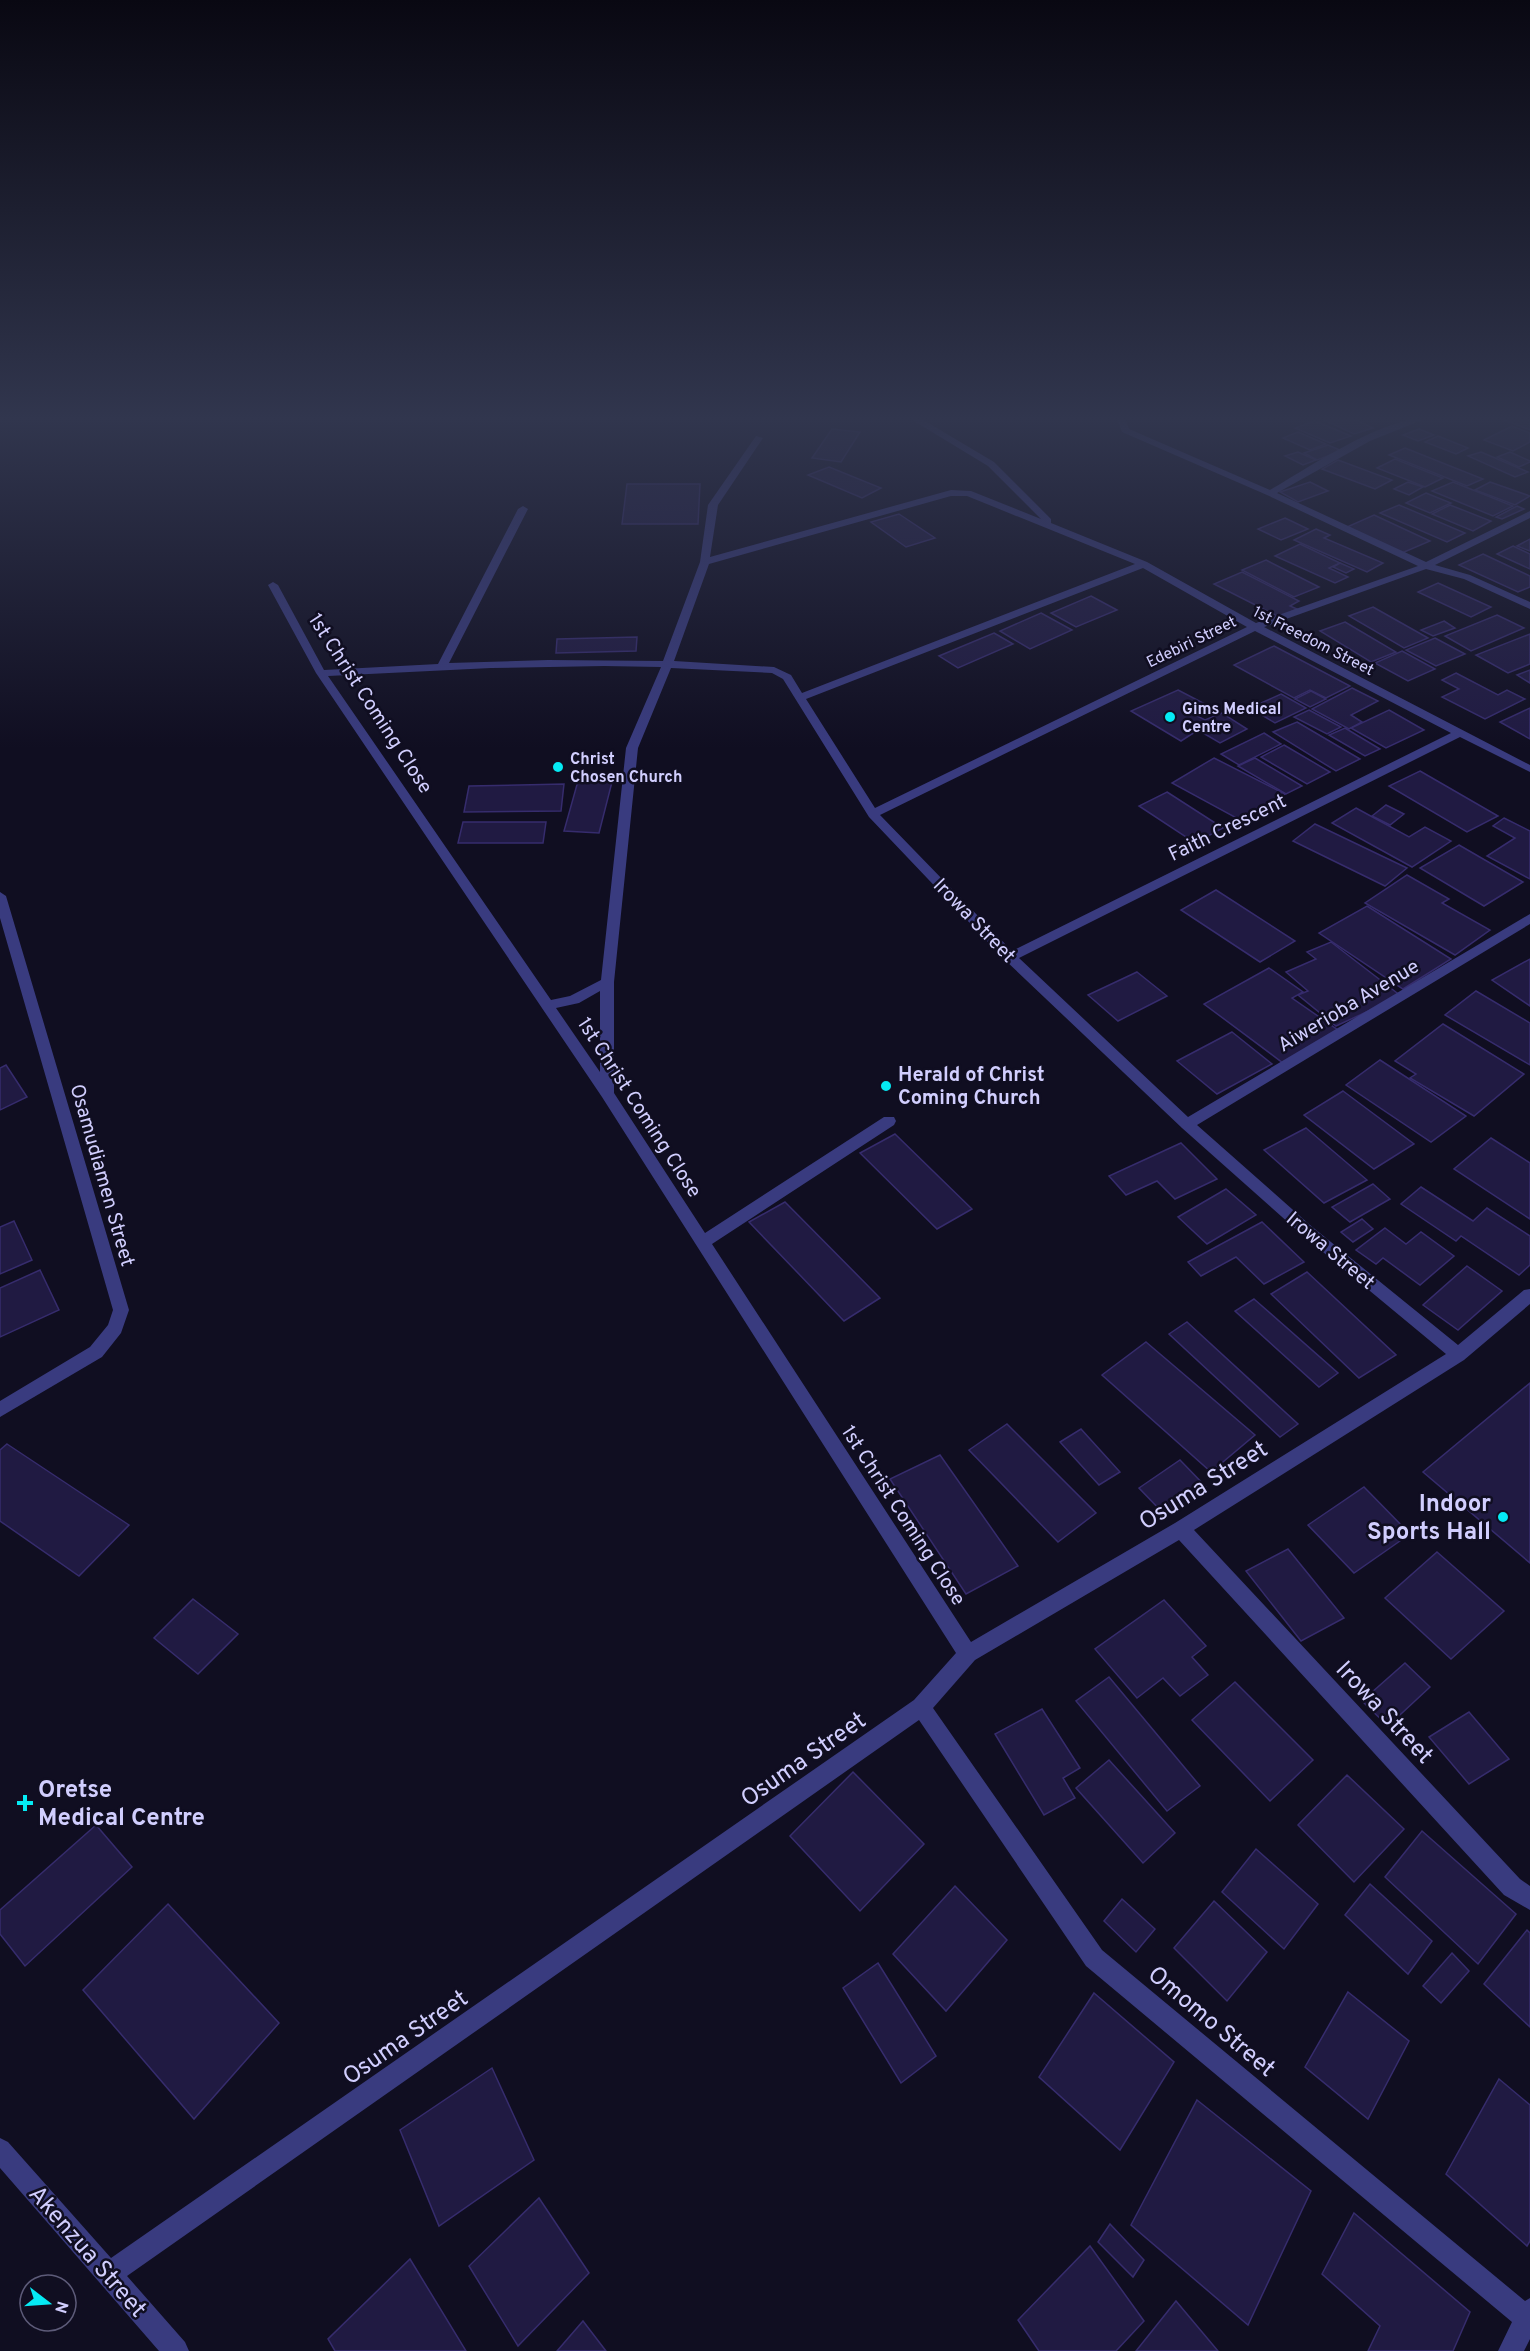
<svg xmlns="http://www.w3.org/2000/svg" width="1530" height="2351" viewBox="0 0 1530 2351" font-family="Overpass,sans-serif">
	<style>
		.building { fill: #201a42; stroke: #362c6d; stroke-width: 1.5 }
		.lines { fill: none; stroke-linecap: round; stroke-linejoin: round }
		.minor { fill: #393b7f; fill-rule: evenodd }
		.poi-dot { fill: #05eaf4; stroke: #100e21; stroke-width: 2 }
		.labels { text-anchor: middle; stroke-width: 5; stroke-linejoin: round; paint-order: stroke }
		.far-street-label { font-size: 16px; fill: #d1cefe; stroke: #100e21 }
		.far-poi-label { font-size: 16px; font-weight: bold; fill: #d1cefe; stroke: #100e21; text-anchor: start }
		.street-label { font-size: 20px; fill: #d1cefe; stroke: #100e21 }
		.poi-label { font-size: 20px; font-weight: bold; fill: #d1cefe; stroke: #100e21; text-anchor: start }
		.near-street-label { font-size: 24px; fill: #d1cefe; stroke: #100e21 }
		.near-poi-label { font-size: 24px; font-weight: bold; fill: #d1cefe; stroke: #100e21; text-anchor: end }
	</style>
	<rect width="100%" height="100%" fill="#100e21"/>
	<g class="building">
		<polygon points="1320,418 1352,418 1373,428 1354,434"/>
		<polygon points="1530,418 1530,430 1502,419 1503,418"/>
		<polygon points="1315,421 1351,436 1330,443 1295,428"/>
		<polygon points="1512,426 1530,433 1530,442 1513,451 1484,440"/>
		<polygon points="832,429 860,432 841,462 812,458"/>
		<polygon points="1419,429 1434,435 1418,441 1403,435"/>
		<polygon points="1298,432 1326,444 1310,450 1283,438"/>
		<polygon points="1438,436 1468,448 1456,454 1425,442"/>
		<polygon points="1328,445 1342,451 1317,460 1304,453"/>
		<polygon points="1405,448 1483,479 1467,486 1389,455"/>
		<polygon points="1298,452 1316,460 1303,465 1285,456"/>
		<polygon points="1481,452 1528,472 1515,477 1468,456"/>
		<polygon points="1510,452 1530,461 1530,462 1519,467 1497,457"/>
		<polygon points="1395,459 1443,478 1425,487 1377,468"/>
		<polygon points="1338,460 1392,480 1375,489 1322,469"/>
		<polygon points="829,467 881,488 862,498 808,475"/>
		<polygon points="1310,482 1328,491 1298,502 1280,492"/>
		<polygon points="1408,482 1423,487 1409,495 1394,489"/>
		<polygon points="1453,482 1513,506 1493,516 1432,491"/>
		<polygon points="1490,482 1530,496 1515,505 1475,490"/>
		<polygon points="627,484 700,484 698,524 622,524"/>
		<polygon points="1426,493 1451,503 1430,513 1406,503"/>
		<polygon points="1399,505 1465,533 1447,542 1380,513"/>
		<polygon points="1450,505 1491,521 1473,531 1432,514"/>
		<polygon points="1517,506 1524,509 1502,519 1496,517"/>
		<polygon points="899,514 935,538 906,547 871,522"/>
		<polygon points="1374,515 1430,541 1402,553 1347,527"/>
		<polygon points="1285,518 1308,529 1281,540 1258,529"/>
		<polygon points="1316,529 1330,535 1324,538 1383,563 1367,572 1294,540"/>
		<polygon points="1530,539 1530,551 1517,546"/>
		<polygon points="1300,544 1340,563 1329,568 1348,577 1335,583 1275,556"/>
		<polygon points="1513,546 1530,554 1530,569 1497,554"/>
		<polygon points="1483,554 1530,576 1530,587 1518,592 1459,565"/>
		<polygon points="1266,560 1319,587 1294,597 1242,570"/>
		<polygon points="1340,563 1354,569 1346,573 1333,567"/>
		<polygon points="1242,572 1299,601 1290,606 1297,609 1279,617 1214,584"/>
		<polygon points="1438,583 1491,607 1471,617 1418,592"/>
		<polygon points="1091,596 1117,610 1076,627 1051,613"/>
		<polygon points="1373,607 1428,638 1404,648 1349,616"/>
		<polygon points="1041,613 1072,630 1030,649 1000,631"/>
		<polygon points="1497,615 1524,628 1471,651 1445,636"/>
		<polygon points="1444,621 1455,628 1433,636 1421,630"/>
		<polygon points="1345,622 1396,652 1371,662 1320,631"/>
		<polygon points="994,633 1013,644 958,668 939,656"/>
		<polygon points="1530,634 1530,664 1508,673 1476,655"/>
		<polygon points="637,637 636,651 556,653 557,639"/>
		<polygon points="1435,638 1465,654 1436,666 1406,650"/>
		<polygon points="1274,646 1350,686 1326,698 1310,690 1294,698 1234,665"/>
		<polygon points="1402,651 1435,669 1408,681 1375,663"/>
		<polygon points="1530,670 1530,683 1517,675"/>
		<polygon points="1456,673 1498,695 1507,690 1525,699 1485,719 1442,697 1459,689 1442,680"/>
		<polygon points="1352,688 1378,701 1351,715 1362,722 1349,729 1312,709"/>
		<polygon points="1178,690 1207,705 1193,714 1205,720 1222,713 1247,729 1220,743 1198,730 1181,741 1131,711"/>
		<polygon points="1311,691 1326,699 1310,707 1295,699"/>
		<polygon points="1281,694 1306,708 1275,723 1250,708"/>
		<polygon points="1530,708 1530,739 1500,722"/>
		<polygon points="1309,710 1341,727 1327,734 1294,717"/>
		<polygon points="1389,710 1424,730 1386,748 1351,728"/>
		<polygon points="1297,722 1360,759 1336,771 1273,732"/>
		<polygon points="1345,728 1380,749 1365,756 1329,735"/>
		<polygon points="1264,733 1281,744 1239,765 1221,754"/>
		<polygon points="1284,745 1330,772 1307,784 1261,757"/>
		<polygon points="1214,758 1285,794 1240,820 1172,783"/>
		<polygon points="1255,758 1302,786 1286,794 1238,766"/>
		<polygon points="1420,771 1498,816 1467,832 1389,786"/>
		<polygon points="578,781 612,782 599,833 564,831"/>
		<polygon points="564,784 561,811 464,812 469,786"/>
		<polygon points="1167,792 1223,828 1195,843 1139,806"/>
		<polygon points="1386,805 1404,814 1390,825 1372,816"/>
		<polygon points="1356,808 1409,837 1425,827 1451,841 1412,867 1332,823"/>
		<polygon points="1504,818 1530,831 1530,879 1487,856 1515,838 1493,826"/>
		<polygon points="463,822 546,822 543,843 458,843"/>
		<polygon points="1315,824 1407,868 1385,886 1293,841"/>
		<polygon points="1459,845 1523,882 1484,906 1420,868"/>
		<polygon points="1407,875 1449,899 1442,903 1490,930 1455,955 1365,903"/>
		<polygon points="1216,890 1295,941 1260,962 1181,910"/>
		<polygon points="1367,906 1451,959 1403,989 1319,933"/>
		<polygon points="1331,942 1401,996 1336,1026 1298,995 1308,991 1286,972 1316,959 1307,952"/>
		<polygon points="1530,959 1530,1006 1492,980"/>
		<polygon points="1269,968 1303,992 1292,998 1338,1030 1283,1063 1204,1004"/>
		<polygon points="1137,972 1167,996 1118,1021 1088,995"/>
		<polygon points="1476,991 1530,1023 1530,1065 1445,1015"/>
		<polygon points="1443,1024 1524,1074 1474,1116 1410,1078 1416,1074 1395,1061"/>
		<polygon points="1232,1032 1272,1064 1217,1094 1177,1061"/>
		<polygon points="1380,1060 1466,1116 1431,1142 1346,1085"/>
		<polygon points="6,1065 27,1097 0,1110 0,1068"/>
		<polygon points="1343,1091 1414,1144 1374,1169 1304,1115"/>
		<polygon points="1306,1128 1367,1180 1324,1203 1264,1150"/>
		<polygon points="895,1134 972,1209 937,1229 860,1153"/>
		<polygon points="1491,1138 1530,1163 1530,1219 1454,1169"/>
		<polygon points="1181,1143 1217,1179 1175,1199 1157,1181 1126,1195 1109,1176"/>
		<polygon points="1373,1184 1390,1199 1350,1222 1332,1207"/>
		<polygon points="1421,1187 1473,1221 1487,1208 1530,1236 1530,1265 1519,1275 1461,1236 1456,1241 1401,1204"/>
		<polygon points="1226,1189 1256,1215 1207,1244 1178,1217"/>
		<polygon points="785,1202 880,1298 844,1321 749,1222"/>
		<polygon points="1362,1219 1373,1229 1353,1242 1341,1232"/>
		<polygon points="14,1221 32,1260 0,1274 0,1227"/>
		<polygon points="1262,1222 1304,1262 1264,1284 1236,1257 1201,1276 1188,1262"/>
		<polygon points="1385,1228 1406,1244 1421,1232 1454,1256 1420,1285 1383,1258 1376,1264 1356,1250"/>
		<polygon points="1467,1266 1502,1291 1458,1330 1423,1305"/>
		<polygon points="40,1270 59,1310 0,1337 0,1288"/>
		<polygon points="1307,1272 1396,1355 1359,1378 1271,1294"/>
		<polygon points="1254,1299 1338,1373 1319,1387 1235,1311"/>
		<polygon points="1187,1322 1298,1424 1280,1437 1169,1334"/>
		<polygon points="1146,1342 1255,1435 1211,1472 1102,1375"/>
		<polygon points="1530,1383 1530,1563 1423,1472"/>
		<polygon points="1007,1424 1096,1513 1058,1542 969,1450"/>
		<polygon points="1081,1429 1120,1472 1099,1485 1060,1442"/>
		<polygon points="7,1444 129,1525 79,1576 0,1521 0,1450"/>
		<polygon points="940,1455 1018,1566 966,1594 890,1479"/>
		<polygon points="1180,1460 1206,1487 1165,1515 1139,1488"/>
		<polygon points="1364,1487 1410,1534 1354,1573 1308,1525"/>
		<polygon points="1288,1549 1344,1618 1301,1641 1246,1571"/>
		<polygon points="1437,1552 1504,1611 1451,1659 1385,1598"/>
		<polygon points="193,1599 238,1634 198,1674 154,1638"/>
		<polygon points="1164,1600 1206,1646 1192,1657 1208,1675 1180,1696 1163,1678 1137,1698 1095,1649"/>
		<polygon points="1405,1663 1430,1687 1388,1726 1362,1701"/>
		<polygon points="1109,1677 1200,1786 1167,1811 1076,1701"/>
		<polygon points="1235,1682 1313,1760 1270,1801 1192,1720"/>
		<polygon points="1042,1709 1080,1768 1063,1778 1075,1798 1044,1815 995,1734"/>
		<polygon points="1469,1712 1509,1759 1469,1784 1429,1737"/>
		<polygon points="1109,1760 1175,1833 1143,1863 1076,1788"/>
		<polygon points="853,1772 924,1844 860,1911 790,1836"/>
		<polygon points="1347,1775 1404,1829 1354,1882 1298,1825"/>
		<polygon points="96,1825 132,1867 25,1966 0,1934 0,1910"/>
		<polygon points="1422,1831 1516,1914 1478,1964 1385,1877"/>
		<polygon points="1256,1849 1318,1904 1284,1949 1222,1892"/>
		<polygon points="1370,1884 1432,1941 1408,1974 1345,1915"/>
		<polygon points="955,1886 1007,1940 946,2011 893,1954"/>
		<polygon points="1122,1899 1155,1929 1136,1952 1104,1921"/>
		<polygon points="1214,1901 1267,1952 1227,2001 1174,1948"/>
		<polygon points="168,1904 279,2023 194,2119 83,1990"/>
		<polygon points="1527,1930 1530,1933 1530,2027 1484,1984"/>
		<polygon points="1452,1953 1469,1971 1441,2003 1423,1986"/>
		<polygon points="878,1963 936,2056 901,2083 843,1988"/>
		<polygon points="1348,1992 1409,2041 1368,2119 1305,2067"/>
		<polygon points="1094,1993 1174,2062 1120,2150 1039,2077"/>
		<polygon points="492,2068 534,2160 439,2226 400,2130"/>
		<polygon points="1499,2079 1530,2105 1530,2241 1527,2246 1446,2174"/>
		<polygon points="1197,2100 1311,2191 1248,2325 1131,2225"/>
		<polygon points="539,2198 589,2273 518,2346 469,2266"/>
		<polygon points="1354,2213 1470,2312 1453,2351 1368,2351 1380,2326 1322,2274"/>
		<polygon points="1110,2224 1144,2260 1133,2277 1098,2242"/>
		<polygon points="1090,2246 1144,2321 1116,2351 1039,2351 1018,2320"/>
		<polygon points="410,2259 466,2351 335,2351 328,2339"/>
		<polygon points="1176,2301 1218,2351 1136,2351"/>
		<polygon points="583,2321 606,2351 557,2351"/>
	</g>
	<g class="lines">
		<g class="minor">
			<path d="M909 418H920L994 462 1051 519V523L1147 562 1256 623 1418 566 1267 495 1122 432 1117 418H1125L1129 429 1270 490C1310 467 1381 418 1427 418L1370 441 1277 493 1426 562 1530 511V518L1435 565 1470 575 1530 602V609L1464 579 1426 569 1264 627 1530 765V772L1460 737 1019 958 1188 1117 1530 914V924L1197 1125 1310 1225 1458 1345 1524 1290 1530 1289V1304L1464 1360 1194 1530 1520 1879 1530 1886V1910L1504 1895 1179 1540 975 1660 933 1708 1102 1950 1525 2301 1530 2298V2339L1524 2351H1498L1512 2322 1086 1966 919 1720 127 2276 185 2342 189 2351H159L0 2168V2138L8 2142 111 2258 914 1700 956 1653 602 1097 316 673 268 585 273 582 278 585 324 670 438 664 518 509 523 506 528 509 449 663 548 660 663 661 700 562 708 505 756 436 763 438 718 505 710 557 951 490 971 491 1041 519 988 466ZM951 496H967L1135 564 802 693 791 675 774 667 674 661 709 564ZM1143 568 1247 627 875 808 806 699ZM1255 631 1451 733 1012 951 880 815ZM604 666 661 667 626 748 601 980 570 996 551 1000 328 676 491 668ZM671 668 772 673 783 679 869 817 1005 960 1182 1128 1300 1233 1446 1354 1175 1523 971 1642 712 1244 894 1125 896 1121 894 1117H884L705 1233 614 1093V982L638 748ZM600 991V1072L556 1008 579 1003Z"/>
			<polygon points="0,892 6,896 129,1310 121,1333 102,1357 0,1417 0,1401 90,1347 108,1325 113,1310 0,918"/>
		</g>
	</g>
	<linearGradient id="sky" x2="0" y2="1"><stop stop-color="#090812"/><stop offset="0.56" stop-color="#31364e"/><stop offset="1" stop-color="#31364e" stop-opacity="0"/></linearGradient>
	<rect width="1530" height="748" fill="url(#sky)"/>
	<g class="poi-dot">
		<circle cx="1170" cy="717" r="6"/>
		<circle cx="558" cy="767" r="6"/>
		<circle cx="886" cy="1086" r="6"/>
		<circle cx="1503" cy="1517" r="6"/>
		<path d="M22 1794h6v6h6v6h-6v6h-6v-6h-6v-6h6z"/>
	</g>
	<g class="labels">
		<g class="far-street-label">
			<text transform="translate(1314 640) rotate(27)" y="6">1st Freedom Street</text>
			<text transform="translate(1191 641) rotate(-26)" y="6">Edebiri Street</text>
		</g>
		<g class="far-poi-label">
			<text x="1182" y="714">Gims Medical<tspan x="1182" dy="18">Centre</tspan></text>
			<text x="570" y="764">Christ<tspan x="570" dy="18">Chosen Church</tspan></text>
		</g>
		<g class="street-label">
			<text transform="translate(371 703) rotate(57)" y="7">1st Christ Coming Close</text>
			<text transform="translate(1227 827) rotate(-26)" y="7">Faith Crescent</text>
			<text transform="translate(975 920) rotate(46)" y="7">Irowa Street</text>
			<text transform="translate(1348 1005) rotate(-31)" y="7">Aiwerioba Avenue</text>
			<text transform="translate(640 1107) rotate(57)" y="7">1st Christ Coming Close</text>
			<text transform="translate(103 1175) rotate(74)" y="7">Osamudiamen Street</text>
			<text transform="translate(1331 1250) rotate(40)" y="7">Irowa Street</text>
			<text transform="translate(904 1515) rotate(57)" y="7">1st Christ Coming Close</text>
		</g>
		<g class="poi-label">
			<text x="898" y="1081">Herald of Christ<tspan x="898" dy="23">Coming Church</tspan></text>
		</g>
		<g class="near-street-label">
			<text transform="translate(1203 1485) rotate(-32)" y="8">Osuma Street</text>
			<text transform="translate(1385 1712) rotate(47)" y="8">Irowa Street</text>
			<text transform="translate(803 1759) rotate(-35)" y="8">Osuma Street</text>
			<text transform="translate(1212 2021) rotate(40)" y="8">Omomo Street</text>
			<text transform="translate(405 2037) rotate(-35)" y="8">Osuma Street</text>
			<text transform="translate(88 2251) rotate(49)" y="8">Akenzua Street</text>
		</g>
		<g class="near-poi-label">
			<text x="1491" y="1511">Indoor<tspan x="1491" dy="28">Sports Hall</tspan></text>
			<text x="38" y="1797" text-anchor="start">Oretse<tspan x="38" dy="28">Medical Centre</tspan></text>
		</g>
	</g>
	<g transform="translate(48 2303) rotate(107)"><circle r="28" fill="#100e21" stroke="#5d5b79" stroke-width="1.5"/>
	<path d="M0-4.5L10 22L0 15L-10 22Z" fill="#05eaf4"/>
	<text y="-9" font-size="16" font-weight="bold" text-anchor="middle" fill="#d1cefe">N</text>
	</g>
</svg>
